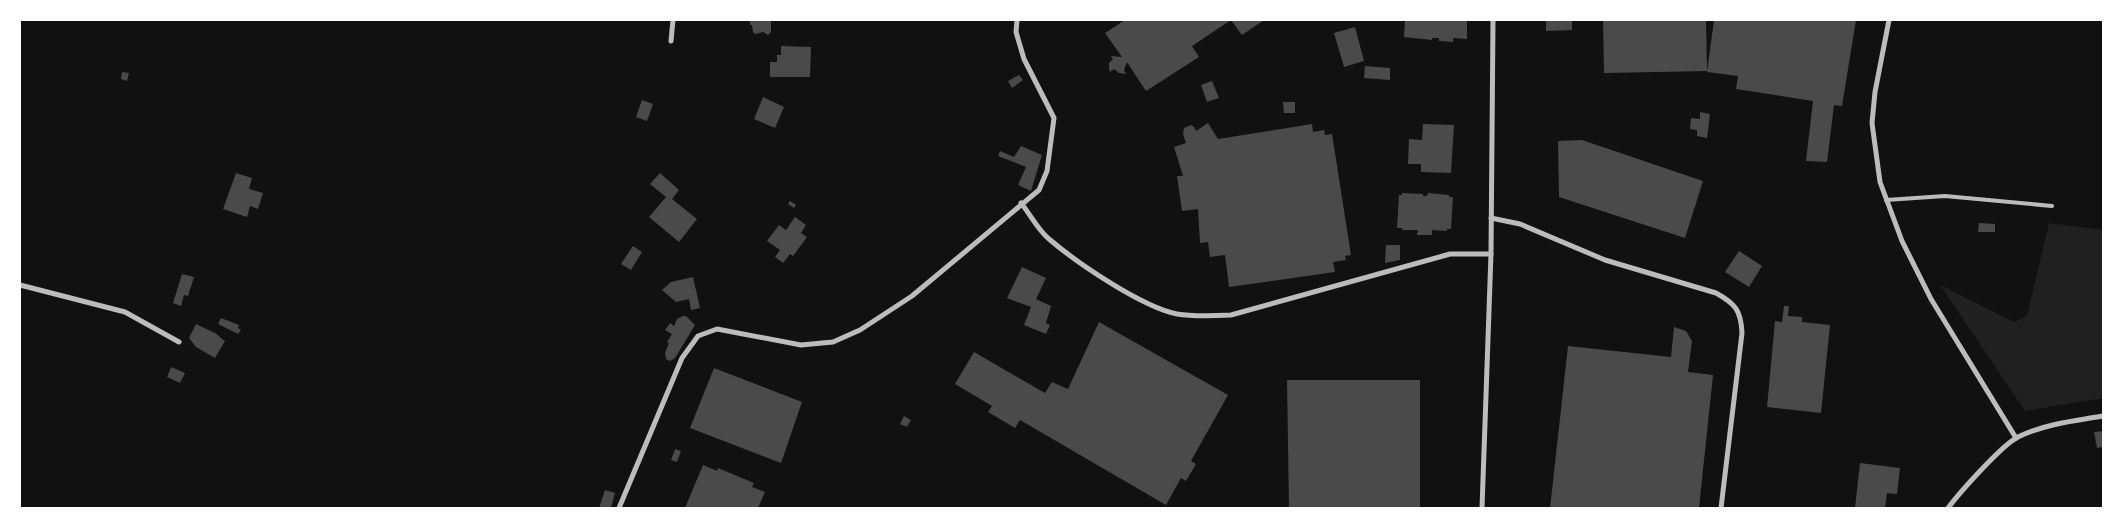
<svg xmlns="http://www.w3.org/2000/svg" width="2123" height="528" viewBox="0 0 2123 528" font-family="Lato,sans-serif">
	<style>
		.green { fill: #202020 }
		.building { fill: #4a4a4a }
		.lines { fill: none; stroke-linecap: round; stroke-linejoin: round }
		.service { stroke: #bcbcbc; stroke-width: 4 }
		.minor { stroke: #bcbcbc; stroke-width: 5 }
	</style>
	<rect width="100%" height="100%" fill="#111"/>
	<polygon class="green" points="2049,223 2103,230 2103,398 2025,411 1940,285 2014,322 2027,316"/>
	<g class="building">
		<polygon points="750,20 771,20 771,32 768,35 763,32 755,34 753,32 752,25 750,25"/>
		<polygon points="1125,20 1231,20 1192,46 1199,57 1146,91 1127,62 1124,70 1126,74 1119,73 1114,69 1110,72 1109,69 1109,63 1113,59 1111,56 1122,57 1105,33"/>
		<polygon points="1231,20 1264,20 1242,35"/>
		<polygon points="1405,20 1467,20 1467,39 1453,38 1453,42 1439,41 1439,38 1432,38 1432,40 1404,37"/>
		<polygon points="1546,20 1572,20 1572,30 1546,31"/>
		<polygon points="1603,20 1706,20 1707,71 1604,73"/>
		<polygon points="1714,20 1856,20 1842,106 1834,105 1827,162 1806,161 1813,101 1736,89 1738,76 1707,72"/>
		<polygon points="1355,27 1364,61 1344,67 1334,33"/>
		<polygon points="781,46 811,47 810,77 770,77 770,62 777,62 777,55 781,55"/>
		<polygon points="1365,66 1390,68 1390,80 1364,78"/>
		<polygon points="122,72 129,73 127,81 121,79"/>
		<polygon points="1019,75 1023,80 1012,88 1008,81"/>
		<polygon points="1212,81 1219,98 1207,102 1201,85"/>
		<polygon points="763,97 784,107 775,128 754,119"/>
		<polygon points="642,100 653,104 647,121 636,117"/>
		<polygon points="1283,102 1295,102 1295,113 1284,113"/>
		<polygon points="1700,112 1710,114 1707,138 1697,136 1697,130 1690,129 1691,118 1700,119"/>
		<polygon points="1208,123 1218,139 1312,124 1313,132 1324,130 1325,135 1332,134 1351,255 1345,256 1346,260 1333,262 1335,272 1229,287 1225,255 1210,257 1208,242 1200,243 1198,209 1182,211 1177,176 1183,176 1174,147 1186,143 1183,134 1184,128 1191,125 1194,127 1196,131"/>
		<polygon points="1423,124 1454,125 1451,173 1421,172 1421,164 1408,164 1409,139 1422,140"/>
		<polygon points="1582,140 1703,181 1685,238 1559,197 1558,141"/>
		<polygon points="1021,146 1042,155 1031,191 1018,185 1026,167 998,156 1000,151 1014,157"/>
		<polygon points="236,173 252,178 249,189 263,193 258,209 250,206 247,217 223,209"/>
		<polygon points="660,173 679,190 672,199 697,219 679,242 649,217 666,197 650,184"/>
		<polygon points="1402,193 1423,194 1423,196 1427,196 1428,193 1449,195 1449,197 1453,197 1451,229 1447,229 1447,231 1432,230 1432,235 1417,235 1418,230 1402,230 1402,228 1397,228 1399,195 1402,195"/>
		<polygon points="790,201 796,205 794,208 788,204"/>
		<polygon points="795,217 806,225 801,233 807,237 793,256 790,254 783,263 775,257 780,250 767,241 779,225 786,230"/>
		<polygon points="1979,223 1995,224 1995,232 1978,232"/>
		<polygon points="1386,245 1400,245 1400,260 1385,263"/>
		<polygon points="633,246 642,252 631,270 621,264"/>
		<polygon points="1739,251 1762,266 1749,287 1725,272"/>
		<polygon points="1022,267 1046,278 1036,299 1051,306 1046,323 1050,325 1046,334 1024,325 1031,307 1007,298"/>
		<polygon points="182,274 194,277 188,296 184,295 181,306 173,303"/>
		<polygon points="693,277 700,308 691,310 689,299 676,302 662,290 671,282"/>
		<polygon points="1784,306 1789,306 1788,316 1802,317 1802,322 1830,325 1821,413 1767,407 1775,321 1782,322"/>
		<polygon points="683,316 686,316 695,325 675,358 670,361 666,359 665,353 669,343 667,342 672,334 665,330 670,323 674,326 677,319"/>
		<polygon points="221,318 239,325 238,328 241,330 238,334 218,324"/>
		<polygon points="1099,322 1228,395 1191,461 1196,464 1186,481 1181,478 1166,505 1020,420 1015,428 988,412 992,406 955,384 974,352 1045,393 1052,382 1068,389"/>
		<polygon points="196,324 215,333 225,341 215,358 196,347 189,338"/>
		<polygon points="1674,327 1686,331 1692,341 1688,372 1713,375 1699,508 1550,508 1568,346 1671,357"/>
		<polygon points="171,367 185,373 180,383 167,377"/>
		<polygon points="714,368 802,402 781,463 690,428"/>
		<polygon points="1287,380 1420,380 1420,508 1289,508"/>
		<polygon points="904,416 911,420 907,427 900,424"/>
		<polygon points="2103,431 2103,447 2097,448 2094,432"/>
		<polygon points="675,449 681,451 677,462 671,460"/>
		<polygon points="1860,463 1900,468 1897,494 1887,493 1885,508 1855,508"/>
		<polygon points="703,465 717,471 718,468 754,483 752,487 765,492 758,508 685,508"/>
		<polygon points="605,490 615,493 611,508 599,508"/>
	</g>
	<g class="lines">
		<polyline class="service" points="1886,200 1945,196 2052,206"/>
		<g class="minor">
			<polyline points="1889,20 1875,92 1872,123 1880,182 1902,241 1931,299 2016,438"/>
			<polyline points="671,41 673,20"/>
			<path d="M1021 203C1030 214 1038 230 1049 239 1077 263 1142 307 1177 314 1195 317 1213 316 1231 315L1450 254H1491"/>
			<path d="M1491 218 1520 224 1605 260 1716 293C1736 304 1741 311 1742 333L1721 508"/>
			<polyline points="20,285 125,312 179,342"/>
			<polyline points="619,508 682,358 698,336 717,329 801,345 833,342 860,330 912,296 1039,190 1047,171 1054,118 1024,59 1016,32 1017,20"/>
			<polyline points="1482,508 1491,254 1493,20"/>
			<path d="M1948 508C1960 492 2002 445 2018 437 2045 424 2074 421 2103 416"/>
		</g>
	</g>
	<rect width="2123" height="528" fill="none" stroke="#ffffff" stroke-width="42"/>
</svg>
